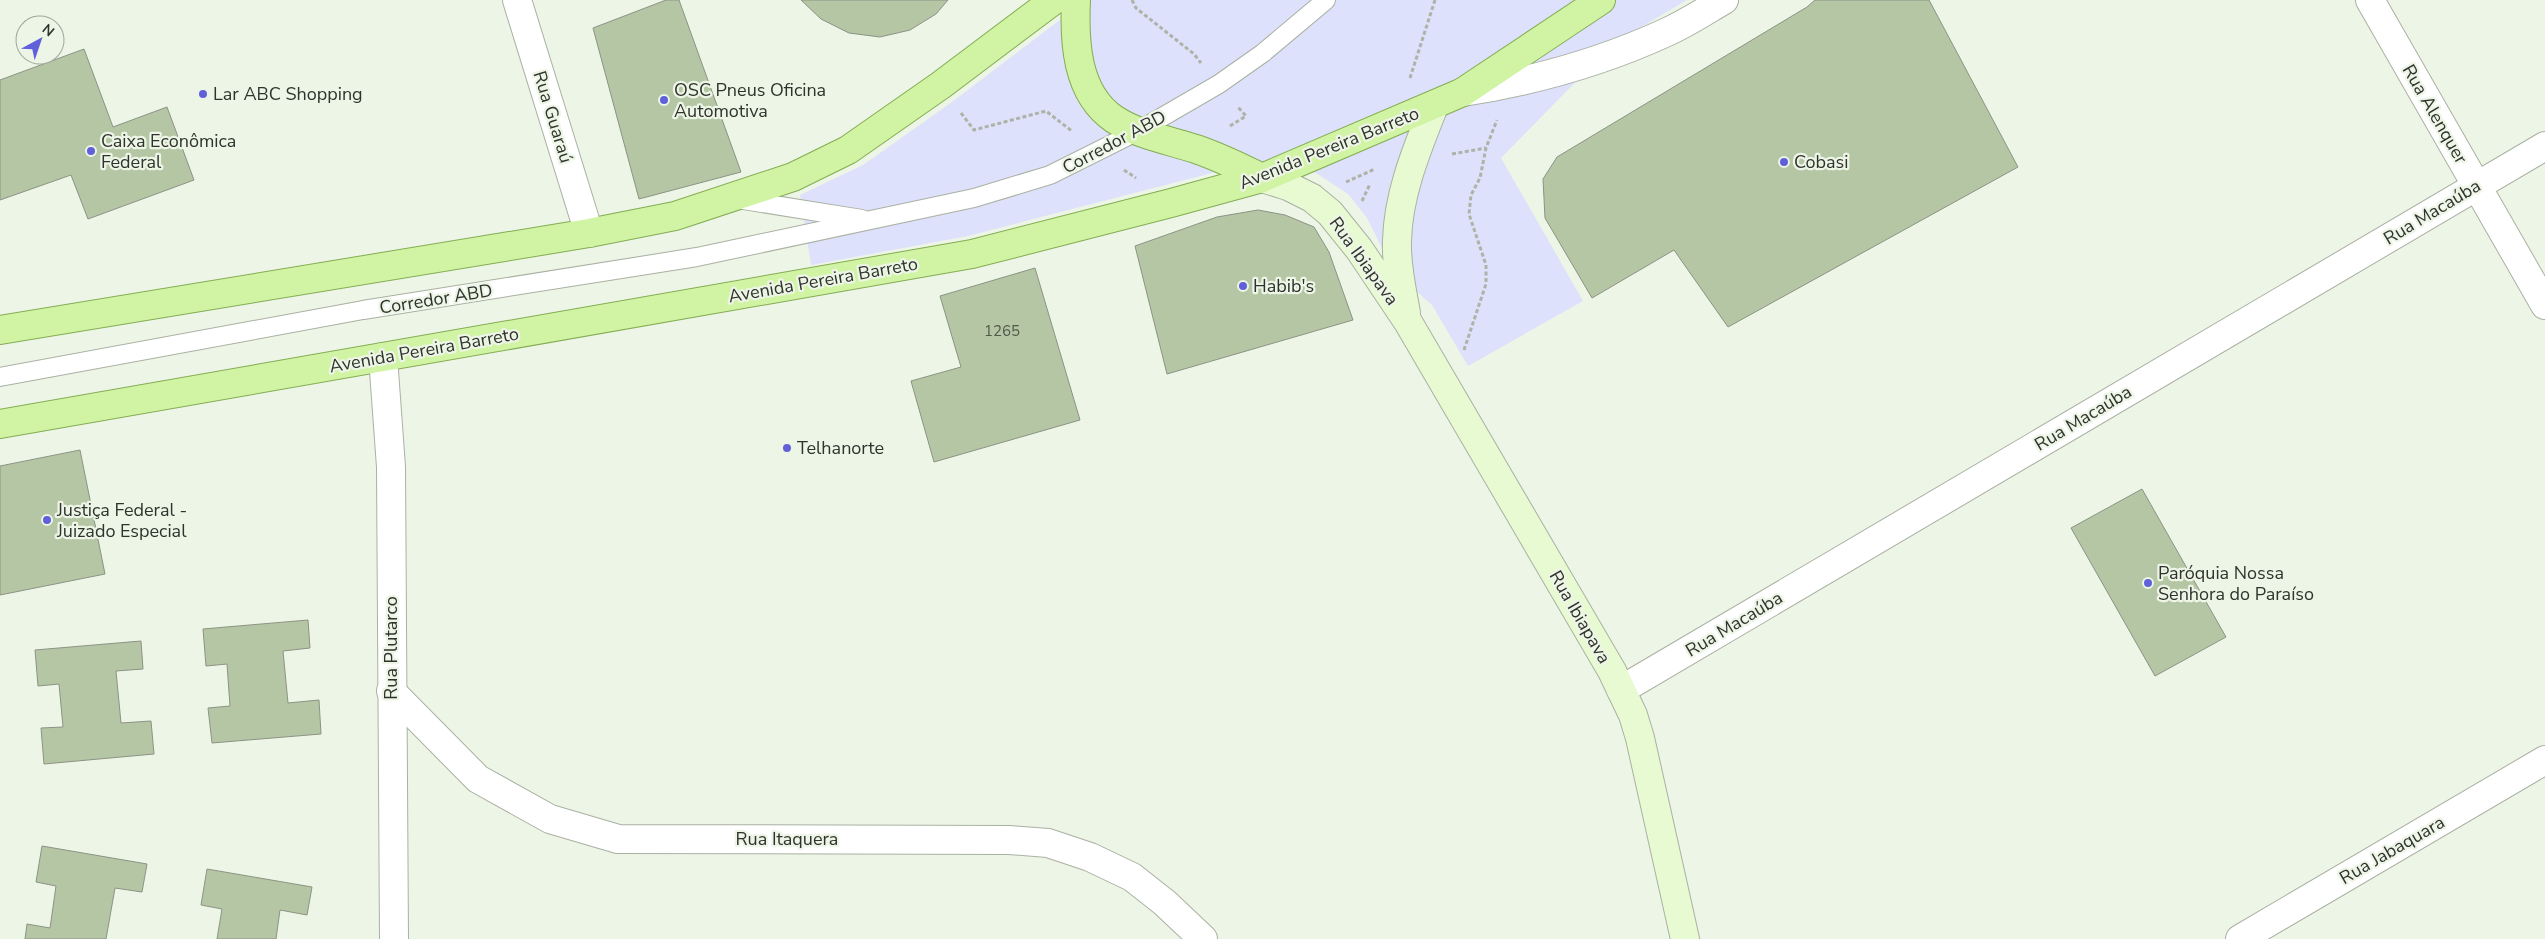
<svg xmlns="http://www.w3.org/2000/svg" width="2545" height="939" viewBox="0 0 2545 939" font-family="'Nunito Sans',sans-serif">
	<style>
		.green { fill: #dde1fb }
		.building { fill: #b5c6a4; stroke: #8c9385 }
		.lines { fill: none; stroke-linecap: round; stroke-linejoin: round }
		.lane-casing { stroke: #aab1a3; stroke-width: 20 }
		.street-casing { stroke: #aab1a3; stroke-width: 30 }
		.secondary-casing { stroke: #aab1a3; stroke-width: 30 }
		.primary-casing { stroke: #84ac53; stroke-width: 30 }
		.path { stroke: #adb3a7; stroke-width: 3; stroke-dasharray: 4 2.5; stroke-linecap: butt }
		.lane { stroke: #fff; stroke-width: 18 }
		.street { stroke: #fff; stroke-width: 28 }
		.secondary { stroke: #e8fad2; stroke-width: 28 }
		.primary { stroke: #d0f4a4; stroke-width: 28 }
		.poi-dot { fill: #6061da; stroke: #edf5e6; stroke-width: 2 }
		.labels { text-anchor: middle; stroke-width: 4.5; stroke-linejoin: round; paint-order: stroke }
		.number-label { font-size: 15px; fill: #51584b }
		.poi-label { font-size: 18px; fill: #30332d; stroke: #edf5e6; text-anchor: start }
		.street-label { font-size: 18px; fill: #30332d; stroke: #edf5e6 }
	</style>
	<rect width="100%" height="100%" fill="#edf5e6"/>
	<polygon class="green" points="1086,0 1687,0 1614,43 1501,158 1583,301 1468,366 1432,305 1393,270 1367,218 1348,194 1316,173 1267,162 1216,172 968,236 811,265 800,195 863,165 952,102"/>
	<g class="building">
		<polygon points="666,0 679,0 741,172 639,199 593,28"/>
		<polygon points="801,0 948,0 936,14 910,30 880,37 849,33 821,19"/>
		<polygon points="1815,0 1929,0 2018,167 1728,327 1674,250 1592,298 1545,218 1543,179 1557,157 1807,7"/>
		<polygon points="84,49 113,127 167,107 194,180 88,219 71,175 0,200 0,80"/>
		<polygon points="1258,210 1285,215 1314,227 1329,252 1353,320 1167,374 1135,246 1217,217"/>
		<polygon points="1035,268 1080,420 934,462 911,381 961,367 940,296"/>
		<polygon points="80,450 105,574 0,595 0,466"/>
		<polygon points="2142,489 2226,637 2155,676 2071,528"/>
		<polygon points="308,620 310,648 283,651 288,703 319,700 321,734 212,743 208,708 230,706 227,664 206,666 203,629"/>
		<polygon points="141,641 143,669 116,671 121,723 151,721 154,754 44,764 41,728 63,727 59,684 38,686 35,650"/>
		<polygon points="42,846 147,864 142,892 115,888 106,939 25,939 27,924 50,928 56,886 36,882"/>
		<polygon points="207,869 312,887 307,915 280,910 276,939 217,939 222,909 201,905"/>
	</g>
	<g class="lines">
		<g class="lane-casing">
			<g id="lane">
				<polyline points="737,199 862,219"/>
				<polyline points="0,377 363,310 697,257 974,198 1050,175 1138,131 1219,84 1263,53 1326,0"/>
			</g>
		</g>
		<g class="street-casing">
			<g id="street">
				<polyline points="517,0 589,233"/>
				<polyline points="2370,0 2545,305"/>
				<path d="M1463 92C1534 81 1602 62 1667 32 1687 23 1705 11 1724 0"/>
				<polyline points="383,357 391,467 394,939"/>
				<polyline points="1621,690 2545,146"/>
				<polyline points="391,691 478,779 550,819 618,839 1009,840 1048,843 1090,857 1132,877 1165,903 1203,939"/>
				<polyline points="2240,939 2545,760"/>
			</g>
		</g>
		<g class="secondary-casing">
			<g id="secondary">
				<polyline points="1262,178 1288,186 1312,198 1330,213 1359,249 1408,322 1612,671 1633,715 1640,738 1685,939"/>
				<path d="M1406 313C1402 290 1396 265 1397 241 1398 194 1417 149 1434 106"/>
			</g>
		</g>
		<g class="primary-casing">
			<g id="primary">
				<path d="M1076 0C1074 41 1076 93 1114 119 1138 135 1168 140 1196 149 1219 157 1240 167 1262 178"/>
				<polyline points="0,330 589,233 675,216 793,177 848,150 941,85 1054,0"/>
				<polyline points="0,424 972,254 1171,203 1262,178 1463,92 1601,0"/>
			</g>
		</g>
		<g class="path">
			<polyline points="1132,0 1136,8 1194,54 1201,63"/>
			<polyline points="1410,78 1435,0"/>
			<polyline points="961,113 974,130 1046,111 1073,132"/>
			<polyline points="1230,126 1246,116 1237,106"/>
			<polyline points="1452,154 1486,148"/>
			<polyline points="1124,170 1136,178"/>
			<polyline points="1346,182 1375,169"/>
			<polyline points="1362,201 1370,184"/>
			<polyline points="1464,350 1486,284 1486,265 1469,214 1471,195 1480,178 1486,148 1497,120"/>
		</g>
		<use href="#lane" class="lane"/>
		<use href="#street" class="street"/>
		<use href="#secondary" class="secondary"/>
		<use href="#primary" class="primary"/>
	</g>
	<g class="poi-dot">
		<circle cx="203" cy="94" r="5"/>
		<circle cx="664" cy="100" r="5"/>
		<circle cx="91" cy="151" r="5"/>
		<circle cx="1784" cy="162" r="5"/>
		<circle cx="1243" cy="286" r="5"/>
		<circle cx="787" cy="448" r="5"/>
		<circle cx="47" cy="520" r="5"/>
		<circle cx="2148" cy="583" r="5"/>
	</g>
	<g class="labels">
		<g class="number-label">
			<text x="1002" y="336">1265</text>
		</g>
		<g class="poi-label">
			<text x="674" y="96">OSC Pneus Oficina<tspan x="674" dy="21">Automotiva</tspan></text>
			<text x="213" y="100">Lar ABC Shopping</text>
			<text x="101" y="147">Caixa Econômica<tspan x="101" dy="21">Federal</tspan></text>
			<text x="1794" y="168">Cobasi</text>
			<text x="1253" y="292">Habib's</text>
			<text x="797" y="454">Telhanorte</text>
			<text x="57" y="516">Justiça Federal -<tspan x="57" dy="21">Juizado Especial</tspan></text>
			<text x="2158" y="579">Paróquia Nossa<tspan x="2158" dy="21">Senhora do Paraíso</tspan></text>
		</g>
		<g class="street-label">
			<text transform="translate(2435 114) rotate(60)" y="6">Rua Alenquer</text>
			<text transform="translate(553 117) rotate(73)" y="6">Rua Guaraú</text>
			<text transform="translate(1114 142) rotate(-28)" y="6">Corredor ABD</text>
			<text transform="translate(1329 148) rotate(-22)" y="6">Avenida Pereira Barreto</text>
			<text transform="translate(2432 212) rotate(-31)" y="6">Rua Macaúba</text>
			<text transform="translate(1364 261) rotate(54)" y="6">Rua Ibiapava</text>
			<text transform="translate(823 280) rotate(-10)" y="6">Avenida Pereira Barreto</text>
			<text transform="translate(436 299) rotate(-9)" y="6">Corredor ABD</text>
			<text transform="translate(424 350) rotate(-10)" y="6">Avenida Pereira Barreto</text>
			<text transform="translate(2083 418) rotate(-31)" y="6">Rua Macaúba</text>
			<text transform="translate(1580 617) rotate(60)" y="6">Rua Ibiapava</text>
			<text transform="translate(1734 624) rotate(-31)" y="6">Rua Macaúba</text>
			<text transform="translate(391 648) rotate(-90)" y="6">Rua Plutarco</text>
			<text x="787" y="845">Rua Itaquera</text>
			<text transform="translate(2392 850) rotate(-30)" y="6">Rua Jabaquara</text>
		</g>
	</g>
	<g transform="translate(40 40) rotate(40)"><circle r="24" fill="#edf5e6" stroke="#a1a79c"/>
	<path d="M0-4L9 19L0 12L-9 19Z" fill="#6061da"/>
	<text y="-8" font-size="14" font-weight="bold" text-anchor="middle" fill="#30332d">N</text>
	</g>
</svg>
